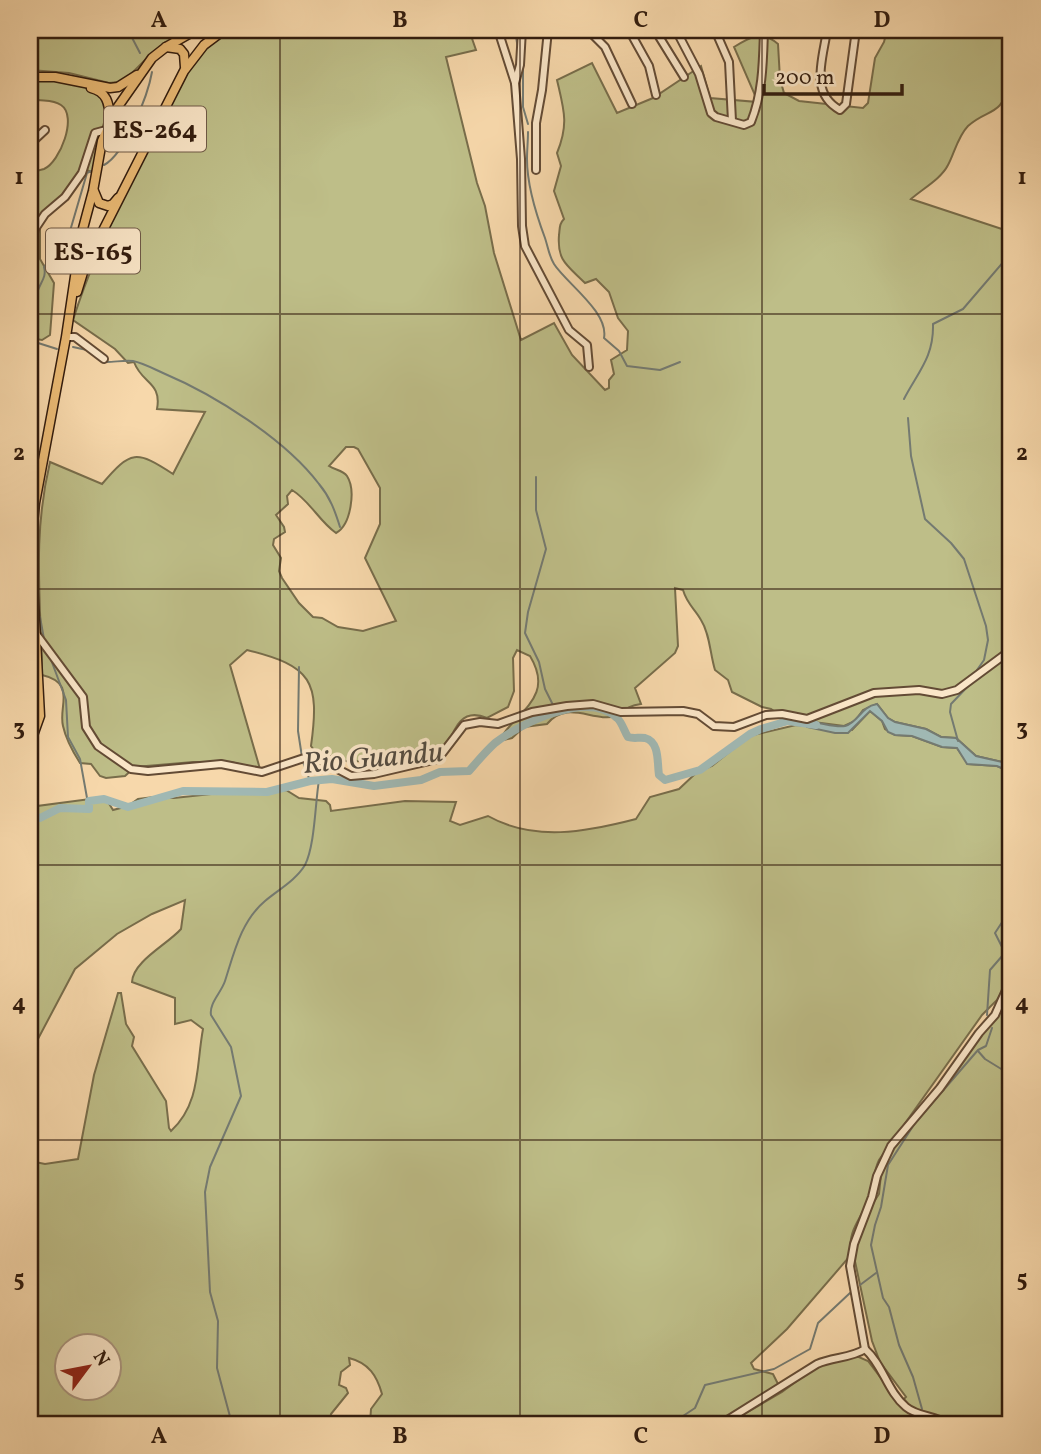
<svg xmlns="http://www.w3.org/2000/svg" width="1041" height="1454" viewBox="0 0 1041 1454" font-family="Vollkorn,serif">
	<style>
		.green { fill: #bebe88; stroke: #786d4b; stroke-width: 2; fill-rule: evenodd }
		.water { fill: #a0b8b3; stroke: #747a71; stroke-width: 2 }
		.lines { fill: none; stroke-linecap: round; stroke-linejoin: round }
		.stream { stroke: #747a71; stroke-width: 2 }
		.river { stroke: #a0b8b3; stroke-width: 8 }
		.minor-casing { stroke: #634b35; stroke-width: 10 }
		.major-casing { stroke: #321c0e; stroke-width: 11 }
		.minor { stroke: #fae6c8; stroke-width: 6 }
		.major { stroke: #ecbc76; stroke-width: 8 }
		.grid { fill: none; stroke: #321c0e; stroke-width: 2; stroke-opacity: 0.55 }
		.labels { text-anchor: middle; stroke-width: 7; stroke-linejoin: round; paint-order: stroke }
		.shield { fill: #fae6c8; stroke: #6e5946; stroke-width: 2 }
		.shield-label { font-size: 26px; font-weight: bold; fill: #321c0e }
		.water-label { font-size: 30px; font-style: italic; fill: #534b40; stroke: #fae6c8 }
		.neatline { fill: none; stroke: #321c0e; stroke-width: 2.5 }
		.grid-label { font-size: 23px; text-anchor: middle; font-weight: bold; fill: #321c0e }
	</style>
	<rect width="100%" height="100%" fill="#f7d8ab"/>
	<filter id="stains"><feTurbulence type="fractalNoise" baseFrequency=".00286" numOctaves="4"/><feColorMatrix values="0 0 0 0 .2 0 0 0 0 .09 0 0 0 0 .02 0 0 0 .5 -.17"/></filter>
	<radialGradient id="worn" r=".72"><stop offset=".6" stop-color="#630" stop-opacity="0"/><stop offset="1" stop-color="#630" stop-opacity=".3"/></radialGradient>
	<g class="green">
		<polygon points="30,30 189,30 153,52 127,78 118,82 109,83 69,73 30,70"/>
		<path d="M227 30H469L476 50 446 57 477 183 485 206 494 253 521 340 554 323 572 355 605 390 609 388V380L614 374 611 360 627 350 628 331 618 318 609 292 596 279 585 283C567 265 557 261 559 235 560 228 559 224 564 219L554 191 561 166 557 153C569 124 564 110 557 80L592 63 617 113 653 98 701 66 710 98 758 102 734 47C750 37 762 30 778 44L780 79 784 93 799 101 863 108 868 103 875 58 884 42 887 30H1011V85H1009C1001 117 988 108 968 126 958 136 954 154 948 165 941 179 922 189 911 199L1011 232V759L1002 762 976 756 956 738 941 737 926 729 895 722 888 718 877 704 863 710 855 721 844 726 783 718 771 709 762 707 732 692 728 680 715 670C710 654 710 634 701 620 695 609 687 604 683 590L675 588 678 646 675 653 635 688 641 704C624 706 625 713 617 716 593 723 568 699 547 724L524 727 512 738 499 741C514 712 556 699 530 656L517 650 513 658 514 691 508 707 487 718C461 707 454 729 446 749L435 755 349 762 314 750 311 746C320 681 312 666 247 650L230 665 260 769 231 762H193L135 767 125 776 106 778 100 776 91 764 80 763C73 752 66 740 63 726 58 706 77 683 42 675 41 599 32 538 50 462L102 484C131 450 136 450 173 474L205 412 157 409C162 382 142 384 134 362L128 363 115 349 73 320C101 231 149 149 191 66L204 49ZM346 447H354L358 449 380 488V524L365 558 396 621 363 631 338 627 322 618 313 617 299 603 282 578 279 571 281 558 273 545 274 539 285 532 284 527 276 515 288 504 287 496 292 490C310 501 319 521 336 533 351 525 356 490 347 476 343 470 335 470 329 466Z"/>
		<path d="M30 75 93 88 109 107 98 142 94 173 84 169 40 223V259L54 283 50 335 42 340 30 338V169L33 171C36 171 41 170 44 169 60 162 78 116 61 105 54 100 46 101 38 100L30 111Z"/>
		<path d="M870 711 882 721 885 729 895 735 912 736 942 747 957 748 968 764 997 766 1011 772V889L1005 931V965L1002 991 997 1000 982 1015 879 1160C873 1172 874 1185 869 1198 859 1224 849 1226 850 1256L787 1329 751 1363 754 1369 773 1374 779 1386 717 1424H370L371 1409 382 1394C377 1376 369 1363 349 1358L350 1365 341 1372 339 1385 346 1388 348 1393 331 1414 330 1424H30V1161L45 1164 78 1159 94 1075 118 993H121L126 1024 134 1037 132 1046 166 1101 169 1128 171 1131C201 1103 196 1066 203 1029L191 1020 175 1024V998L132 982C133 961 168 944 181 929L185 900 152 914 117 934 75 969 30 1054V807L105 797 113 810 128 806 138 799 154 797 174 798 230 792 256 794 286 790 299 798 326 801 330 805 331 811 405 801 456 802 450 821 460 825 488 816C534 842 586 832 636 819L650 797 679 789 697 772 712 766 749 736 796 725 852 730ZM66 1346H108V1388H66Z"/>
		<polygon points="1011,967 1011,1424 945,1424 917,1414 913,1424 727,1424 782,1392 827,1359 852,1354 868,1361 890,1390 903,1400 906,1397 880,1362 872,1341 853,1252 866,1214 879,1194 882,1165 888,1152 994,1016"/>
	</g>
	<path class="water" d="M877 704 888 718 895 722 926 729 941 737 956 738 976 756 1002 762 1011 759V772L997 766 967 764 957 748 942 747 912 736 895 735 888 732 882 721 870 711 848 733H835L807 727 806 722C819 721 833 728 845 726 859 722 860 707 877 704Z"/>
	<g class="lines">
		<g class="stream">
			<polyline points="128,30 140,53"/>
			<polyline points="515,30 518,49"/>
			<polyline points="523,67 523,107 528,124"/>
			<path d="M528 132C528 141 527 150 527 159 527 185 536 214 545 238 548 247 549 256 554 264 566 283 609 312 604 338L619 351 627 366 660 370 680 362"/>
			<path d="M104 165C125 154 148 95 152 72"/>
			<polyline points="35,342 57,349"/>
			<polyline points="73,347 87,350"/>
			<path d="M30 349C40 333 32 311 37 293 40 282 47 278 44 267L70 231 87 173 91 171"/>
			<path d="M107 362C115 362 125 360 133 361 143 363 154 369 163 373 215 395 285 439 319 484 330 497 335 511 340 527"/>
			<path d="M904 399C918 372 934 357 933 324L963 309 1011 253"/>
			<polyline points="908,418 911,456 925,519 951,543 964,559 986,626 988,640 984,660 977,670"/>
			<polyline points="536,477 536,510 546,549 528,612 525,633 539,662 545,689 554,707"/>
			<polyline points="40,617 44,639"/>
			<polyline points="50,657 66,700 68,737 80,759 89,809"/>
			<polyline points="299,667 298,731 302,757"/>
			<polyline points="958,741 950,712 951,704 971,683"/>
			<polyline points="303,762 310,781"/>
			<polyline points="987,1015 990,970 1003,955 1002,947 995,933 1010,910 1007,861 1010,803 1007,771"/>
			<polyline points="978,1051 985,1059 1011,1075"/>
			<polyline points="860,1285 876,1273"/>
			<polyline points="922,1409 913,1377 899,1345 889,1307 883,1298 871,1245 875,1225 881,1207 888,1165 915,1123 978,1050 986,1046 992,1028"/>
			<path d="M232 1424 217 1368 218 1321 210 1292 205 1192 210 1167 241 1096 231 1047 211 1015C209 1003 221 993 225 981 234 953 241 921 265 901 278 890 296 880 305 865 315 845 315 804 319 780"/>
			<polyline points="671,1424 695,1408 705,1385 774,1369 810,1349 818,1323 850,1293"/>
		</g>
		<path class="river" d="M30 817 40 818 60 808 89 809V801L104 799 128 807 183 791 267 792 310 781 332 779 374 786 421 780 440 772 469 771C477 762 485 752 495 743 521 723 588 690 617 718 622 722 624 731 628 737 634 739 639 737 645 738 660 742 657 763 659 775L665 780 700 770 750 734 761 729 788 721 816 725"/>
		<g class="minor-casing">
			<g id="minor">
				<polyline points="498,30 515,83 521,159 522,226 525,246 569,330 587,345 589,367"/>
				<polyline points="588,30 605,47 632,104"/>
				<polyline points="629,30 649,66 656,95"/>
				<polyline points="655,30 684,77"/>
				<path d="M676 30 699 74 711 113 716 117 744 125 751 122C763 92 763 61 764 30"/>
				<polyline points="715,30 729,62 732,121"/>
				<path d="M827 30C823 59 809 93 840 110L846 104 856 30"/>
				<polyline points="515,83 520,65 522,30"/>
				<polyline points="30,144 45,130"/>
				<polyline points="536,170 536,123 542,90 548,30"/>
				<polyline points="30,249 35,229 45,214 65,197 82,173 95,133 106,130"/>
				<polyline points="66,337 75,337 104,359"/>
				<polyline points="37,635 83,697 86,727 98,746 131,769 148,771 221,764 262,772 304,758 324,762 351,776 374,774 438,759 464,725 480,722 498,724 532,712 567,706 593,704 621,712 683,711 698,714 714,726 734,727 766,715 782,714 807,719 874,693 919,690 942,694 957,690 1011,650"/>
				<path d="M865 1349C883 1365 887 1391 906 1407 918 1417 935 1415 947 1424"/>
				<path d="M721 1424 817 1364C832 1357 852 1358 865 1349L850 1266 854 1244 872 1197 877 1176 891 1146 940 1088 979 1033 995 1015 1007 988 1011 940"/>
			</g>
		</g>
		<g class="major-casing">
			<g id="major">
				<polyline points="166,47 180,49 184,54 185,67"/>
				<polyline points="30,77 55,77 110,88 118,87 137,75"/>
				<path d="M91 88C107 92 109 103 110 118"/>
				<polyline points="94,191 99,203 108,206 113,204 118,198"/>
				<polyline points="77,292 85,266 184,71 204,45 224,30"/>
				<polyline points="30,744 40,716 31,544 35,503 66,337 81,236 93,191 102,141 117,108 152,58 166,47 196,30"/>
			</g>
		</g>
		<use href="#minor" class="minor"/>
		<use href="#major" class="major"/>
	</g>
	<path class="grid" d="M280 30V1424M520 30V1424M762 30V1424M30 314H1011M30 589H1011M30 865H1011M30 1140H1011"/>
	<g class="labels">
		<g class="shield">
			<rect x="104" y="106.5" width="102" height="45" rx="5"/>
			<rect x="46" y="228.5" width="94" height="45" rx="5"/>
		</g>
		<g class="shield-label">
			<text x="155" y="138">ES-264</text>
			<text x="93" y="260">ES-165</text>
		</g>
		<g class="water-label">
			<text transform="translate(373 757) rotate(-5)" y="10">Rio Guandu</text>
		</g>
	</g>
	<rect width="1041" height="1454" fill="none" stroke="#f7d8ab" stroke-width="77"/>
	<g transform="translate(88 1367) rotate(58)"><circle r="33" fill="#fae6c8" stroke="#aa957e" stroke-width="2"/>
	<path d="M0-5L12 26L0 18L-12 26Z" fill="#8f2418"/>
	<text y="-10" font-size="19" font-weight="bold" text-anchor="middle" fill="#321c0e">N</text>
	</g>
	<path d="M764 84v10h138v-10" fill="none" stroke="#321c0e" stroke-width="3.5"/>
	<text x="775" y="84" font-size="21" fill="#321c0e" stroke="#fae6c8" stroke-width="5" paint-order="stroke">200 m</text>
	<rect x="38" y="38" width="964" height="1378" class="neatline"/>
	<g class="grid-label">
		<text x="159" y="27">A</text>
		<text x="400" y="27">B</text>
		<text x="641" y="27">C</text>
		<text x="882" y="27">D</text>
		<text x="19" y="184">1</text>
		<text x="1022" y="184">1</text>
		<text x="19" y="460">2</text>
		<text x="1022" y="460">2</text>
		<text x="19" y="735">3</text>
		<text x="1022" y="735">3</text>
		<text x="19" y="1010">4</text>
		<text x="1022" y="1010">4</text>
		<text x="19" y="1286">5</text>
		<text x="1022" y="1286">5</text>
		<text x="159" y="1443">A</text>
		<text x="400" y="1443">B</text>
		<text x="641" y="1443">C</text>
		<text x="882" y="1443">D</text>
	</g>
	<rect width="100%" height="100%" filter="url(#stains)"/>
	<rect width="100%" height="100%" fill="url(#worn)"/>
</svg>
